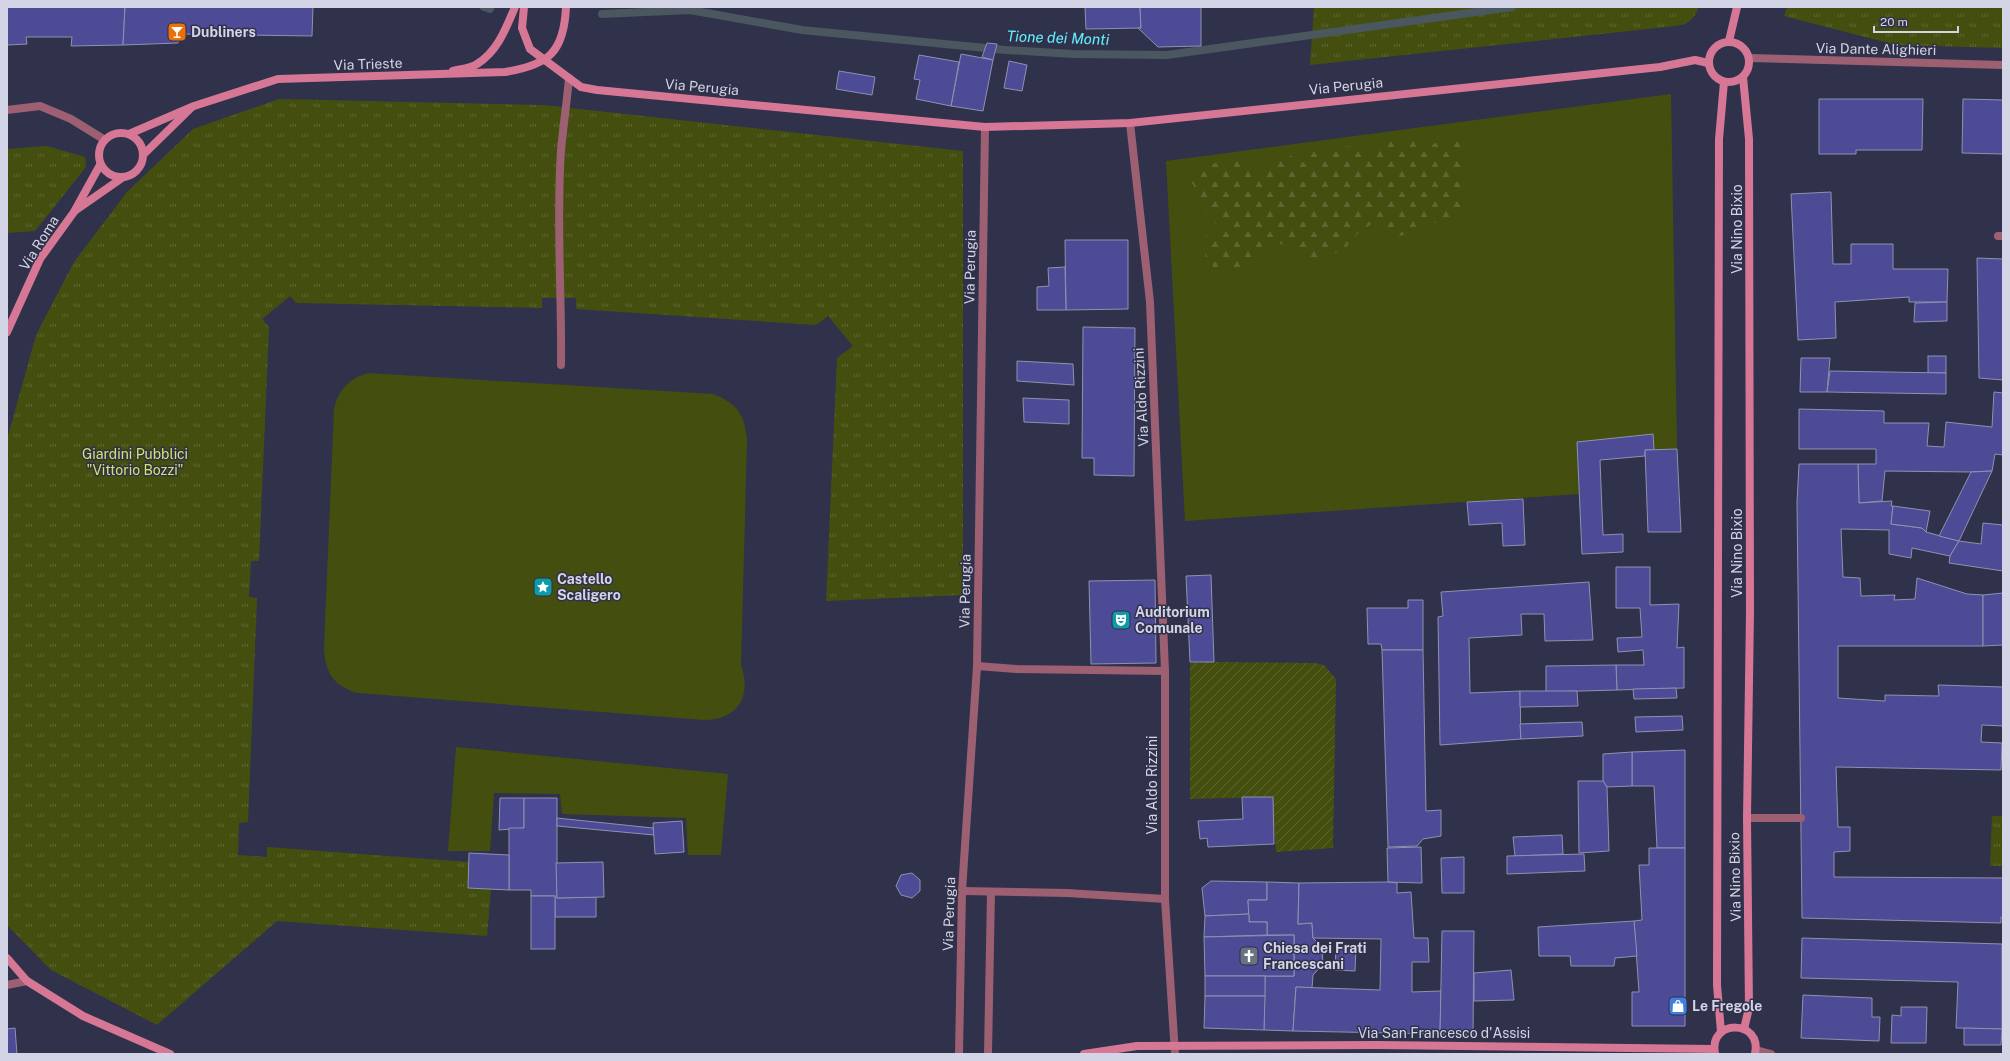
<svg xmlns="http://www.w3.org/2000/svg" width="2010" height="1061" viewBox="0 0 2010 1061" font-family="'Public Sans',sans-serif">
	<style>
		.grass { fill: #444f0f }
		.forest { fill: url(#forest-firs) }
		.park { fill: url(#park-tufts) }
		.garden { fill: url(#garden-furrows) }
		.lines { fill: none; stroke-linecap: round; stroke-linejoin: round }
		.stream { stroke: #4a575e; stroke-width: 8 }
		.building { fill: #4e4b96; stroke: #8f91b0 }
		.lane { stroke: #9c6072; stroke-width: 8 }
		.street { stroke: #9c6072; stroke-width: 8 }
		.secondary { stroke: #d67795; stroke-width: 8 }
		.labels { text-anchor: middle; stroke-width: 3; stroke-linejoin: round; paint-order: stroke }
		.poi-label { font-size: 14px; font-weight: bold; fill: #d3d4e5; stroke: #30314a; text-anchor: start }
		.street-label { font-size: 14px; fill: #d3d4e5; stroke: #30314a }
		.park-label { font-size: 14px; fill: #cde56b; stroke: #30314a }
		.water-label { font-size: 15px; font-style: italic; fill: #63eefb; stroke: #30314a }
	</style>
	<defs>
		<pattern id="forest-firs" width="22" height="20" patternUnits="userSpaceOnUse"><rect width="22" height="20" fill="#444f0f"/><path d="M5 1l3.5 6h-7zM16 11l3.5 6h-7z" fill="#5e6732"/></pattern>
		<pattern id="park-tufts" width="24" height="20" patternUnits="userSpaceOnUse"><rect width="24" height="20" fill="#444f0f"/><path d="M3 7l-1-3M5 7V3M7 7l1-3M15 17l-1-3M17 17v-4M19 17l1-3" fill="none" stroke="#5e6732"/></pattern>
		<pattern id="garden-furrows" width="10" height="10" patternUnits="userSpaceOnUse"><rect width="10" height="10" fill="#444f0f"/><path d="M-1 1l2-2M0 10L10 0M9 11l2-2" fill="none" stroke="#5e6732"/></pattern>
	</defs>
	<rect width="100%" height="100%" fill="#30314a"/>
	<g class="grass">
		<polygon points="1671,94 1677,449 1654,450 1577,442 1579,494 1185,521 1166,161"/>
		<path d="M368 373 713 394C737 403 745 415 747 440L741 665C752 696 738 719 705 720L357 693C333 685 325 673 324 647L334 409C339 389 349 379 368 373Z"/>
		<polygon points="456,747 728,774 721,855 688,855 686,818 562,814 560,794 494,793 490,851 448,851"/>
	</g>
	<polygon class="forest" points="1419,136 1433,144 1448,138 1461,143 1464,184 1457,196 1460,205 1460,217 1451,226 1439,225 1427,218 1418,232 1395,237 1380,218 1358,233 1343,251 1323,257 1301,258 1286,246 1269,239 1261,259 1236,269 1215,269 1206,257 1202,240 1212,231 1222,228 1206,215 1199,194 1192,183 1195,170 1234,157 1246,161 1255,171 1272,162 1291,156 1306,164 1314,149 1356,146 1370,154 1381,139"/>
	<g class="park">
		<path d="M1314 7H1699C1694 19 1689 24 1676 26L1310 65Z"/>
		<polygon points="1787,7 2003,7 2003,48 1896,45 1784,16"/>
		<polygon points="279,99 543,105 963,151 963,595 826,601 837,358 853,346 828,316 816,325 576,309 576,298 542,298 542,308 296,303 290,296 262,319 269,327 259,561 251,561 249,597 257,598 248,822 239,823 238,855 267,857 267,847 469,862 468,888 491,889 487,936 277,921 157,1025 51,970 7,925 7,440 36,335 74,262 127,192 193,129"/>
		<polygon points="47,146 85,157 86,167 35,231 7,233 7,149"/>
		<polygon points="1992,816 2003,816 2003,866 1990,866"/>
	</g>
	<polygon class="garden" points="1214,662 1315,663 1324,665 1336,679 1333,848 1276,852 1272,797 1190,799 1190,663"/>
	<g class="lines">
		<g class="stream">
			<polyline points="484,7 490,9"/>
			<polyline points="602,14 690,10 802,30 1006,50 1073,54 1167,55 1512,7"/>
		</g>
	</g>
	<g class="building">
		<polygon points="7,7 125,7 123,45 71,46 72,37 26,37 27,44 7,45"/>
		<polygon points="125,7 313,7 312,36 179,34 178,43 123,45"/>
		<polygon points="1085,7 1140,7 1141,28 1086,29"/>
		<polygon points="1140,7 1201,7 1201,46 1158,47 1138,28 1141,28"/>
		<polygon points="987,43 997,44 993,60 982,57"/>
		<polygon points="961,54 993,60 983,111 951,106"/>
		<polygon points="919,55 959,62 951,106 916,99 920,80 914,79"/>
		<polygon points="1009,61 1027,65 1022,91 1004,88"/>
		<polygon points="839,71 875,77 872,95 836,89"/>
		<polygon points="1819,99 1923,99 1922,150 1856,150 1856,154 1819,154"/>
		<polygon points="1963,99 2003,100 2003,154 1962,153"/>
		<polygon points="1831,192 1833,264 1851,264 1851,244 1893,244 1893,269 1948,269 1947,302 1909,302 1909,297 1835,302 1836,338 1798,340 1791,194"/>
		<polygon points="1065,240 1128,240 1128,309 1066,310"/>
		<polygon points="1977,258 2003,259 2003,380 1979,378"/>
		<polygon points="1065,267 1066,310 1037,310 1037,287 1049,286 1048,268"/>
		<polygon points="1947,302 1947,321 1914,322 1915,303"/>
		<polygon points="1083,327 1135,328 1134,476 1094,475 1094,458 1082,458"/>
		<rect x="1928" y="356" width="18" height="17"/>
		<polygon points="1801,358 1830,358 1827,392 1800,392"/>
		<polygon points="1017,361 1073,364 1074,385 1017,381"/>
		<polygon points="1830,371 1946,373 1946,394 1827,392"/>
		<polygon points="1994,392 2003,393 2003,455 1995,454 1992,471 1971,472 1885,471 1882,501 1859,503 1858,464 1876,464 1876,449 1799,449 1799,409 1884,411 1884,423 1929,423 1927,446 1944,447 1946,422 1992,427"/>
		<polygon points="1023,398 1069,400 1069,424 1024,422"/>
		<polygon points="1653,434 1654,450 1645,450 1645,456 1600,460 1603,535 1623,534 1623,552 1582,554 1577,442"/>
		<polygon points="1677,449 1681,532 1648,532 1645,450"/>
		<polygon points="1799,464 1858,464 1859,503 1892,501 1891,506 1893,506 1891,524 1922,528 1926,532 1959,541 1950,556 1912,548 1911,558 1889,554 1889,530 1841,529 1843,577 1860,578 1861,596 1895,595 1894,600 1915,599 1917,578 1967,594 1983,595 1983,646 1838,646 1838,698 1885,701 1885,695 1939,696 1938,685 2003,687 2003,726 1982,725 1981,742 2002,743 2001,770 1836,767 1838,827 1850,827 1850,851 1834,852 1834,877 2003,878 2003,918 2001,917 2001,923 1802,918 1797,502"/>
		<polygon points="1992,471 1959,541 1939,536 1971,472"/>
		<polygon points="1523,499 1525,545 1503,546 1502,523 1469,525 1467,502"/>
		<polygon points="1893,506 1930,511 1926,532 1922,528 1891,524"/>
		<polygon points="1983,523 2003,525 2003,571 1949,563 1950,556 1959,541 1981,544"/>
		<polygon points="1616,567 1650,567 1650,605 1679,604 1677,648 1684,647 1684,688 1617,690 1616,665 1644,665 1643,650 1618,652 1617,638 1642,637 1640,608 1616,608"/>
		<polygon points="1211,575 1214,662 1190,662 1186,576"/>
		<polygon points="1155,580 1156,663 1091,664 1089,581"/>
		<polygon points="1589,582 1593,640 1545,641 1544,614 1521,614 1522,635 1469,638 1470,693 1520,691 1521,739 1440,745 1438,617 1443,616 1441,592"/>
		<polygon points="2003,593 2003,645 1983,646 1983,595"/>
		<polygon points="1408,600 1423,600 1423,650 1382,650 1381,644 1368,644 1367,608 1408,608"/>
		<polygon points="1382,650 1423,650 1426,811 1441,810 1441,836 1423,839 1417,846 1388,847"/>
		<polygon points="1616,665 1617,690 1546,692 1546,666"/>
		<polygon points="1676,688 1677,698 1634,699 1633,689"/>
		<polygon points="1520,691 1577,691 1578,706 1520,707"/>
		<polygon points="1682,716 1683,730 1636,732 1635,717"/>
		<polygon points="1582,722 1583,736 1521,739 1520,724"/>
		<polygon points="1685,750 1685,848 1657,848 1654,786 1632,786 1632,752"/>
		<polygon points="1632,752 1632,786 1607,787 1603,781 1603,754"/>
		<polygon points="1578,781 1603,781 1607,787 1609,851 1579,853"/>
		<polygon points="1242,797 1273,797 1274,844 1208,847 1207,838 1200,839 1198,821 1243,819"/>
		<polygon points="500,798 524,798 524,828 499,830"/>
		<polygon points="524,798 557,798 557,898 596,897 596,917 555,917 555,896 531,896 531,890 509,890 509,828 524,828"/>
		<polygon points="557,818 653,828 654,835 557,826"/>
		<polygon points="682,821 684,852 655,854 653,823"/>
		<polygon points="1562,835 1563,854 1515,856 1513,837"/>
		<polygon points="1421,847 1422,883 1388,882 1387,848"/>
		<polygon points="1649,848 1685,848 1685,1026 1632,1026 1632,992 1639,992 1634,921 1642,920 1639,865 1649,865"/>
		<polygon points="469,853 509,855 509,890 468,888"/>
		<polygon points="1584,854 1585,871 1507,874 1507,856"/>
		<polygon points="1464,857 1464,893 1442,893 1441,858"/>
		<polygon points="603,862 604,897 557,898 556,863"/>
		<polygon points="912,873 920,880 920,891 912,898 901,895 896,886 901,875"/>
		<polygon points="1211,881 1267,882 1267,900 1248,900 1249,914 1205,916 1202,888"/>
		<polygon points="1267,882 1299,883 1298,924 1312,923 1313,938 1322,947 1323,964 1313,975 1312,988 1296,987 1293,1031 1264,1030 1265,976 1294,976 1294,935 1267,935 1267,922 1249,922 1248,900 1267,900"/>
		<polygon points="1388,882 1397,883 1397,893 1411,892 1414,938 1428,938 1429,962 1412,962 1412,992 1441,991 1440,1034 1293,1031 1296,987 1380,990 1381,939 1313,938 1312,923 1298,924 1299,883"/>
		<rect x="531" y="896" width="24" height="53"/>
		<polygon points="1249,914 1249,922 1267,922 1267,935 1204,937 1205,916"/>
		<polygon points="1634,921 1637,956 1615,958 1614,966 1571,966 1570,956 1539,956 1538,927"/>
		<polygon points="1442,931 1474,931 1473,1035 1440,1034"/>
		<polygon points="1294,935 1294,976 1205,976 1204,937"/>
		<polygon points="1802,938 2002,944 2002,1029 1956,1028 1958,982 1801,978"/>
		<polygon points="1336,946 1356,947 1355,971 1335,970"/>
		<polygon points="1511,970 1514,1000 1474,1001 1474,973"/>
		<rect x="1205" y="976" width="60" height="20"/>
		<polygon points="1803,995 1872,998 1872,1017 1880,1017 1879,1041 1801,1038"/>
		<polygon points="1205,996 1265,996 1264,1030 1204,1028"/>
		<polygon points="1901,1007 1927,1007 1926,1043 1891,1043 1892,1015 1901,1016"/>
		<polygon points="15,1028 17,1054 7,1054 7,1029"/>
		<polygon points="1964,1028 2002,1029 2001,1045 1964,1045"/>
	</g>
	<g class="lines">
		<g class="lane">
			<path d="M561 365C562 294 556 222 561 151 563 127 567 102 569 78"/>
			<polyline points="1747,818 1801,818"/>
		</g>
		<g class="street">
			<polyline points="1749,58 2003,65"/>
			<polyline points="7,110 40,106 71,119 105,140"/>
			<polyline points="1998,236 2003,236"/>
			<polyline points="977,666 1016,669 1165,671"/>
			<polyline points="962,891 1067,893 1165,899 1165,671 1150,302 1130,123"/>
			<polyline points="1165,899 1175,1054"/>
			<polyline points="7,985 27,981"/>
			<polyline points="1756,1050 1771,1054"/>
			<polyline points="959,1054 962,891 977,666 985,127"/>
			<polyline points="988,1054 991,892"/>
		</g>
		<g class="secondary">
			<polyline points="524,7 522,28 530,49 581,87 597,90 985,127 1130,123 1660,67 1695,60 1708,63"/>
			<polyline points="1729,41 1737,7"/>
			<circle cx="1729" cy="62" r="20"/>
			<path d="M453 71C461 69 471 68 477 64 498 51 506 28 515 7"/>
			<polyline points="1743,77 1749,139 1750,612 1747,818 1749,1008 1744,1029"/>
			<circle cx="121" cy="155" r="22"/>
			<path d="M129 134 194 106 278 79 505 72C549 65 564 52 566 7"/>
			<polyline points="144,154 190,109"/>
			<polyline points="76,210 122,178"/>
			<polyline points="7,332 40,259 74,212 100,165"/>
			<polyline points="7,958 27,981 83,1016 170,1054"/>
			<polyline points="1721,1032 1717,985 1719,139 1724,82"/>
			<path d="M1715 1053C1708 1019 1763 1019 1755 1054"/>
			<polyline points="1084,1054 1137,1046 1377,1045 1714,1049"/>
		</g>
	</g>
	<defs>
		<g id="bar-square" transform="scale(1)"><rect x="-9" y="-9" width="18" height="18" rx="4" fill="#e8710a" stroke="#30314a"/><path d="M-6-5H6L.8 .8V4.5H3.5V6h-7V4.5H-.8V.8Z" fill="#fff"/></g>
		<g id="sight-square" transform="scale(1)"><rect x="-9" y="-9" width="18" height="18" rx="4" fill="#0f9aa8" stroke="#30314a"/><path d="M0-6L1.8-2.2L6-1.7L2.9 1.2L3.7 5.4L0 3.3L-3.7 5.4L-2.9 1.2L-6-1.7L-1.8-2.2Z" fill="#fff"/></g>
		<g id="theatre-square" transform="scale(1)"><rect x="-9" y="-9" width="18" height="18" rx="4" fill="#0f9aa8" stroke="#30314a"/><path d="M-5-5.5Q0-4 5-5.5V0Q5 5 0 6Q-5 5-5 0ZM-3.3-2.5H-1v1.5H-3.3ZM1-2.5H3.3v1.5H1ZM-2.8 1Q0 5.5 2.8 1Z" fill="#fff"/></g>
		<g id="church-square" transform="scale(1)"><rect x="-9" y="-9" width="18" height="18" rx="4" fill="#6b7280" stroke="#30314a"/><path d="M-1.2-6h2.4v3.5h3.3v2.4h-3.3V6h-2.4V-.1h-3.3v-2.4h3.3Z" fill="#fff"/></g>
		<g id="shop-square" transform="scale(1)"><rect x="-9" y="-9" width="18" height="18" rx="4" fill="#3f7fe0" stroke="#30314a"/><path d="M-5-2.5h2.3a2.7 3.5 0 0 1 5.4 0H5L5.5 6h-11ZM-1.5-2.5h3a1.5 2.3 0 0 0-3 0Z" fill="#fff"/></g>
	</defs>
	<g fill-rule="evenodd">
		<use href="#bar-square" x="177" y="32"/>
		<use href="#sight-square" x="543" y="587"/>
		<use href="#theatre-square" x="1121" y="620"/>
		<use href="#church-square" x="1249" y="956"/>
		<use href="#shop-square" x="1678" y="1006"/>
	</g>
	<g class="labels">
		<g class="poi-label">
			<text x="191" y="37">Dubliners</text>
			<text x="557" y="584">Castello<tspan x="557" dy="16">Scaligero</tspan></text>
			<text x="1135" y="617">Auditorium<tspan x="1135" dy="16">Comunale</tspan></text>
			<text x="1263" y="953">Chiesa dei Frati<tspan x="1263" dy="16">Francescani</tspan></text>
			<text x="1692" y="1011">Le Fregole</text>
		</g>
		<g class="street-label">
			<text transform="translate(1876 49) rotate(1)" y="5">Via Dante Alighieri</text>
			<text transform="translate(368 64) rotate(-2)" y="5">Via Trieste</text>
			<text transform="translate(1346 86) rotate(-6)" y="5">Via Perugia</text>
			<text transform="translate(702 87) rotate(5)" y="5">Via Perugia</text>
			<text transform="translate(1737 229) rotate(-90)" y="5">Via Nino Bixio</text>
			<text transform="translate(39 243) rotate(-58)" y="5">Via Roma</text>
			<text transform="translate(970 267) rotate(-89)" y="5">Via Perugia</text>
			<text transform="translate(1141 397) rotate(-93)" y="5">Via Aldo Rizzini</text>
			<text transform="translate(1737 553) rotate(-90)" y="5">Via Nino Bixio</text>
			<text transform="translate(965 591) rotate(-89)" y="5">Via Perugia</text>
			<text transform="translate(1152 785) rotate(-90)" y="5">Via Aldo Rizzini</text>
			<text transform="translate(1735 877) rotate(-91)" y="5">Via Nino Bixio</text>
			<text transform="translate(949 914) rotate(-88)" y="5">Via Perugia</text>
			<text x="1444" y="1038">Via San Francesco d'Assisi</text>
		</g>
		<g class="park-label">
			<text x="135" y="459">Giardini Pubblici<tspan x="135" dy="16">"Vittorio Bozzi"</tspan></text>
		</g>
		<g class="water-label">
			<text transform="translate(1058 38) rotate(2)" y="5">Tione dei Monti</text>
		</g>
	</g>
	<rect width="2010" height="1061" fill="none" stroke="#d3d4e5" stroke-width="16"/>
	<path d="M1874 26v6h84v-6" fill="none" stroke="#d3d4e5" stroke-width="2"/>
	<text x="1880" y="26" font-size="12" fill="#d3d4e5" stroke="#30314a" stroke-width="3" paint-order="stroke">20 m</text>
</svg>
